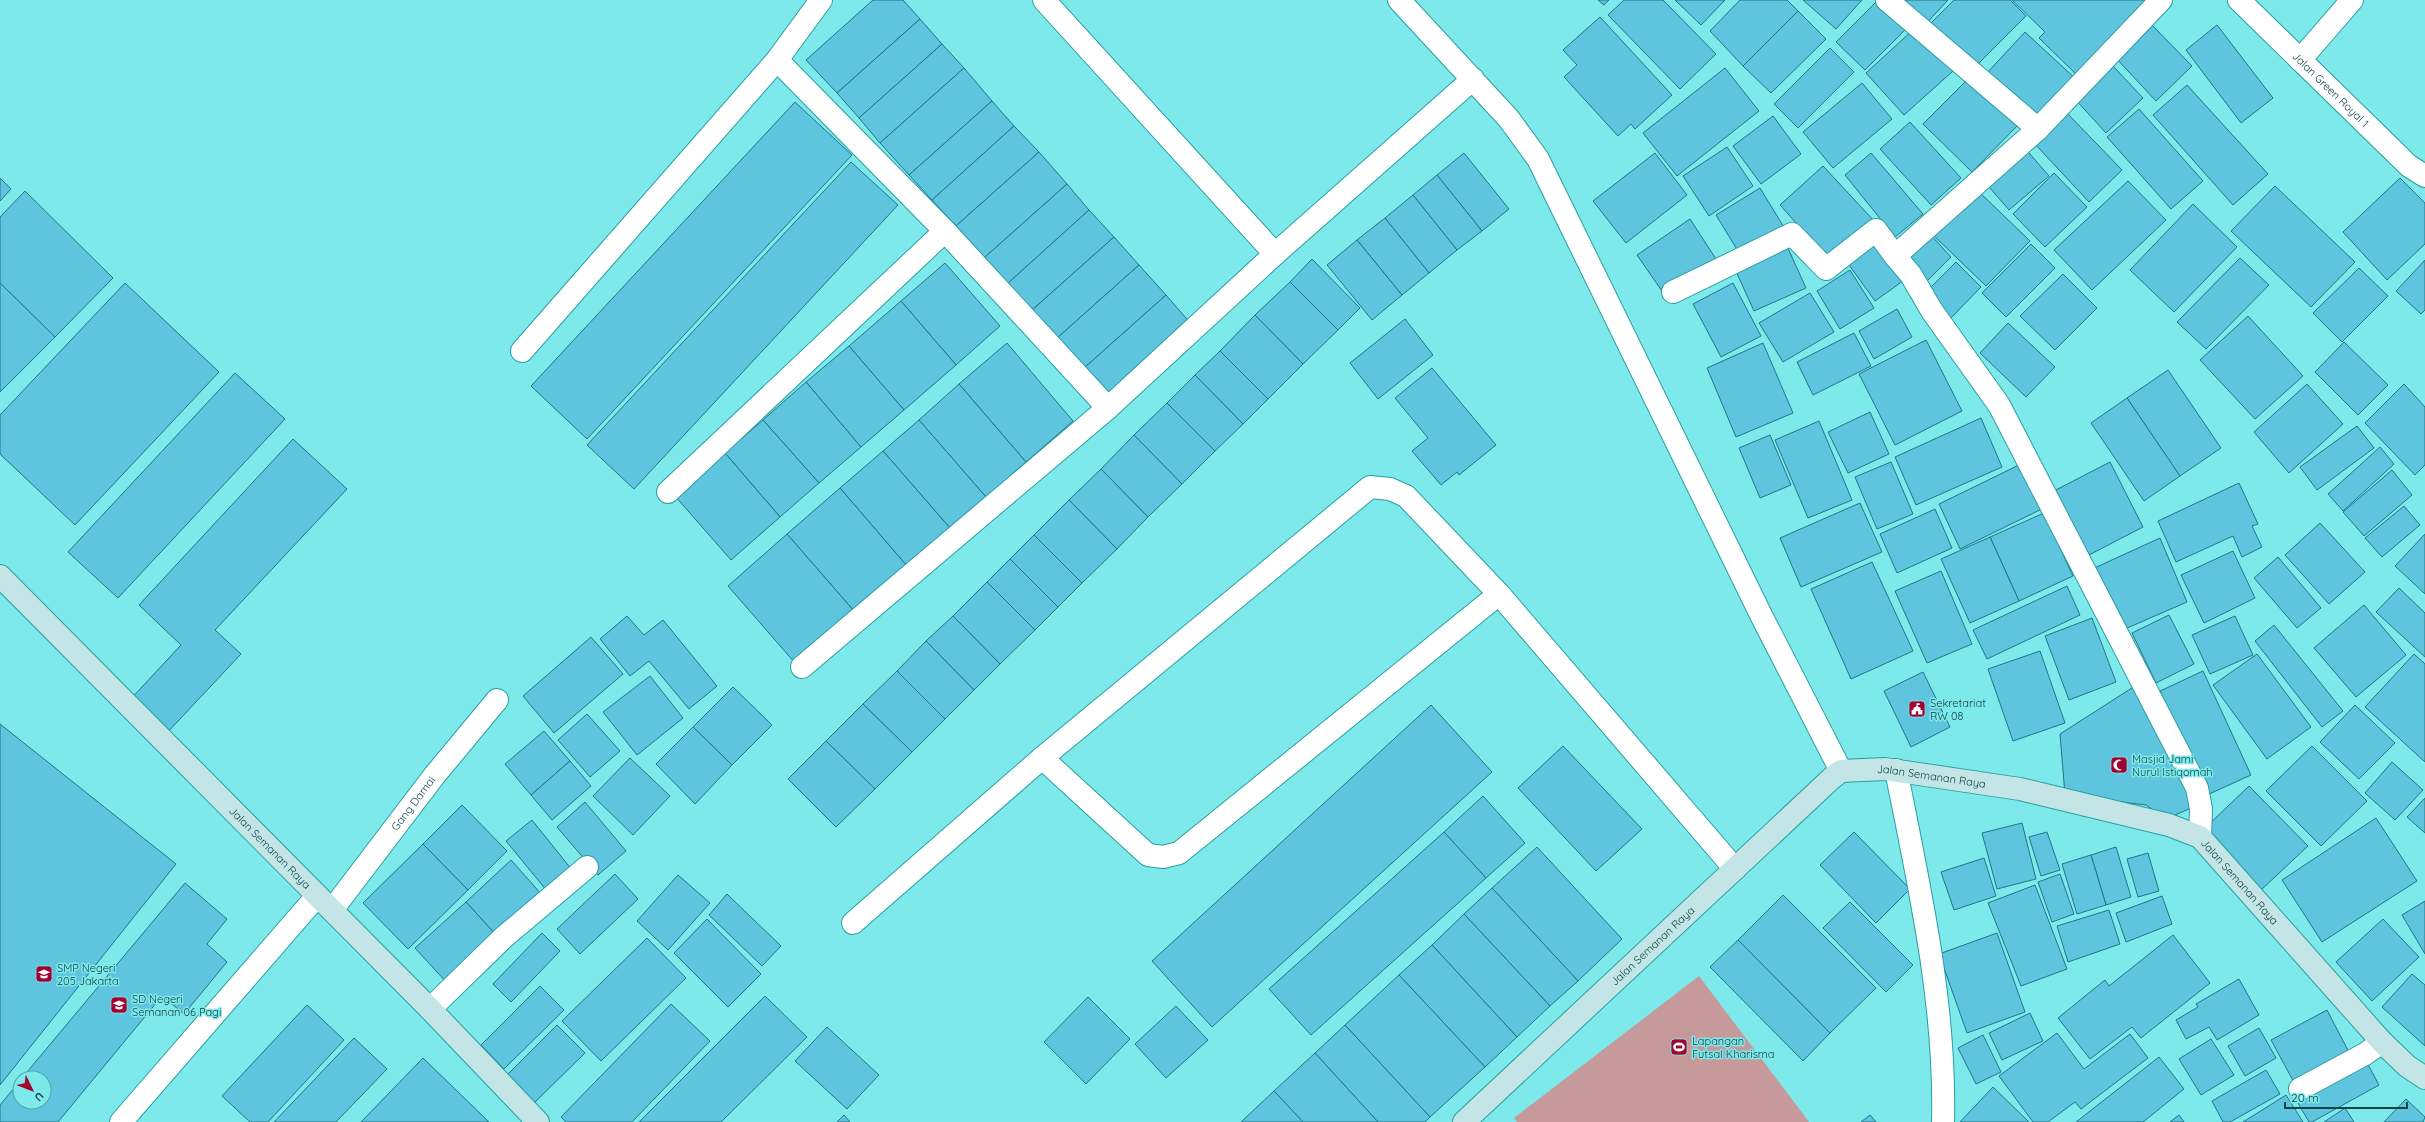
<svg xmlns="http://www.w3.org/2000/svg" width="2425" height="1122" viewBox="0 0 2425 1122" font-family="Quicksand,sans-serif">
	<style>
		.green { fill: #c6999a }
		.building { fill: #5fc4dd; stroke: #247487 }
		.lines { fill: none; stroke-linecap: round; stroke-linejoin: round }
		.lane-casing { stroke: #289fa2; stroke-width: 24 }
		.street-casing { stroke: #289fa2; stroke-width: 24 }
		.secondary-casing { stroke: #289fa2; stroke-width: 24 }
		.lane { stroke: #fff; stroke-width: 22 }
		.street { stroke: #fff; stroke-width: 22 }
		.secondary { stroke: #c3e5e5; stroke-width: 22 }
		.labels { text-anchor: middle; stroke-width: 3; stroke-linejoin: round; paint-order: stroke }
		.street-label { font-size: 11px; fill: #154445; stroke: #7de9eb }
		.poi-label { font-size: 11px; fill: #154445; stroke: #7de9eb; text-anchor: start }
	</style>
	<rect width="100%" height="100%" fill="#7de9eb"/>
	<polygon class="green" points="1699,976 1809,1122 1517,1122 1514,1118"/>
	<g class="building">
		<polygon points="873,0 903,0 920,19 837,93 806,60"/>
		<polygon points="1598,0 1609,0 1604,5"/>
		<polygon points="1624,0 1663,0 1716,54 1680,89 1608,15"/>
		<polygon points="1675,0 1725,0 1701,25"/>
		<polygon points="1740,0 1787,0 1798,11 1743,66 1710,31"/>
		<polygon points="1803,0 1862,0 1836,29"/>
		<polygon points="1878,0 1907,28 1865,70 1836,42"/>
		<polygon points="1892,0 1948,0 1922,28"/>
		<polygon points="1954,0 2010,0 2026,16 1973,69 1929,25"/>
		<polygon points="2012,0 2149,0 2080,78 2039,38 2045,32"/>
		<polygon points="1798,11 1826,39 1771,93 1743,66"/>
		<polygon points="1600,17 1672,95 1635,129 1631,124 1618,136 1564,77 1577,65 1563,50"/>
		<polygon points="920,19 942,44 859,118 837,93"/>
		<polygon points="2149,22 2192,66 2156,101 2114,56"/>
		<polygon points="2217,25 2273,98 2241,123 2186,50"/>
		<polygon points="1914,29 1953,71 1904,115 1866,73"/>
		<polygon points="2025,32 2078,81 2039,124 1986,74"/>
		<polygon points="942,44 964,68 880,143 859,118"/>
		<polygon points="1830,48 1854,72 1798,128 1774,104"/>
		<polygon points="2112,65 2143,98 2106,133 2075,99"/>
		<polygon points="964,68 992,101 909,175 880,143"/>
		<polygon points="1725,68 1759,111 1677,176 1643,133"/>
		<polygon points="1972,75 2020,123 1972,172 1923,124"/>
		<polygon points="1862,83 1892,119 1833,168 1803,132"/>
		<polygon points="2187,85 2268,174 2233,205 2153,115"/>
		<polygon points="992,101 1014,126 932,200 909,175"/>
		<polygon points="795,102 852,155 587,439 531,386"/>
		<polygon points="2139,109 2203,181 2171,209 2107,137"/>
		<polygon points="2066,112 2122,170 2089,202 2034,143"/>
		<polygon points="1773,116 1801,154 1761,184 1733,146"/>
		<polygon points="1910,122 1961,178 1931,205 1880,149"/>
		<polygon points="1014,126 1039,152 956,226 932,200"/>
		<polygon points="2023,146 2049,176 2009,210 1983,180"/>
		<polygon points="1727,147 1753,186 1709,216 1683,176"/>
		<polygon points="1039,152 1067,184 984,258 956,226"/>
		<polygon points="1464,153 1509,209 1482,231 1437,175"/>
		<polygon points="1655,153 1687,195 1626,243 1593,201"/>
		<polygon points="1871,153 1923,214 1895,237 1845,175"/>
		<polygon points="851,162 898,205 634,489 587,445"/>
		<polygon points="1823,166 1876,223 1832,263 1780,205"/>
		<polygon points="2054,173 2087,207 2045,247 2013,214"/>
		<polygon points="1437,175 1482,231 1457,250 1413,195"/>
		<polygon points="0,178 11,189 0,201"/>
		<polygon points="2400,178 2425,203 2425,244 2387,280 2343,232"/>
		<polygon points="2128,181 2166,220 2092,290 2054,250"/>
		<polygon points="1067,184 1089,210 1007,284 984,258"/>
		<polygon points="2275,186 2355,262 2311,307 2231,231"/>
		<polygon points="1760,188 1785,229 1741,256 1716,215"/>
		<polygon points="1975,188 2030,241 1986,286 1931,233"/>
		<polygon points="25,191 113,278 55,337 0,283 0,217"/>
		<polygon points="1413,195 1457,250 1429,273 1385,218"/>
		<polygon points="2193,204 2237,247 2174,312 2130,270"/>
		<polygon points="1089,210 1114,237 1031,311 1007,284"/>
		<polygon points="1385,218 1429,273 1402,295 1357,240"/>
		<polygon points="1690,219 1716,259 1664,294 1637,255"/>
		<polygon points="1929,233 1951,257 1923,285 1900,261"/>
		<polygon points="1114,237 1139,265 1056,339 1031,311"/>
		<polygon points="1872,238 1903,281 1875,301 1844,258"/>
		<polygon points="1357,240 1402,295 1372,320 1327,265"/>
		<polygon points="2031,244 2055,268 2006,317 1982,293"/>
		<polygon points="1787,246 1806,288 1754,311 1735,269"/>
		<polygon points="2240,258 2269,285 2206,349 2177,322"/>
		<polygon points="1312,259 1360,308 1338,330 1290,282"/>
		<polygon points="2425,260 2425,310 2421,314 2396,291"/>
		<polygon points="1956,262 1981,287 1949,320 1923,295"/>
		<polygon points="945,263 1000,326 956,365 901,301"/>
		<polygon points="1139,265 1166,295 1083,369 1056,339"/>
		<polygon points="2359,268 2388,296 2342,342 2313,313"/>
		<polygon points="1850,270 1874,308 1840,329 1817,291"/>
		<polygon points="2063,274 2097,308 2055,350 2020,316"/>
		<polygon points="1290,282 1338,330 1303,364 1255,315"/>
		<polygon points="0,283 55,337 0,392"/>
		<polygon points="125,283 219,372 75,525 0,454 0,415"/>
		<polygon points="1733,283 1761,336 1721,357 1693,304"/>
		<polygon points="1810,293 1834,332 1783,362 1759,323"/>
		<polygon points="1166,295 1192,325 1110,399 1083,369"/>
		<polygon points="901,301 956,365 904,410 849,346"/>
		<polygon points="1897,309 1912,337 1874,359 1859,331"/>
		<polygon points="1255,315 1303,364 1268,399 1220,351"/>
		<polygon points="2248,316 2303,376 2255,419 2200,360"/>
		<polygon points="1405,319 1433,355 1378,399 1350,363"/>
		<polygon points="2008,323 2055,367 2026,397 1980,353"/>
		<polygon points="1854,333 1871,366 1813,395 1797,362"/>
		<polygon points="1926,340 1962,411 1895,445 1859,374"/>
		<polygon points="2344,342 2388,385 2358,415 2315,372"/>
		<polygon points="1007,343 1073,421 1026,462 959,384"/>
		<polygon points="1763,343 1793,413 1736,437 1707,368"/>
		<polygon points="849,346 904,410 861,447 806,382"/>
		<polygon points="1220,351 1268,399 1243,424 1195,375"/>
		<polygon points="1432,368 1496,445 1459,475 1457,472 1441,485 1412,451 1428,438 1395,398"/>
		<polygon points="2168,370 2221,448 2180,476 2127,398"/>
		<polygon points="235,373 285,419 118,598 68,552"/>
		<polygon points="1195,375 1243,424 1215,451 1167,403"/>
		<polygon points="806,382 861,447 819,483 763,420"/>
		<polygon points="959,384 1026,462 986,497 919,420"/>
		<polygon points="2307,384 2343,424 2289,473 2254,432"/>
		<polygon points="2404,384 2425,407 2425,465 2415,475 2365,423"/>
		<polygon points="2127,398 2180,476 2144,501 2091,423"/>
		<polygon points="1167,403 1215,451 1182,484 1134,435"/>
		<polygon points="1870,412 1889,454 1848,473 1828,432"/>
		<polygon points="1981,418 2002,467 1916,505 1895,457"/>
		<polygon points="763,420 819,483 780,517 725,453"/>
		<polygon points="919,420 986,497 950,528 883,451"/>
		<polygon points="1819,421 1852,500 1808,518 1775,440"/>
		<polygon points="2357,426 2374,448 2317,490 2300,467"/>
		<polygon points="1134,435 1182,484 1148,517 1101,469"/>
		<polygon points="1770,435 1791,485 1760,498 1739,448"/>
		<polygon points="293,439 347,489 215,630 241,654 164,736 128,702 181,645 139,605"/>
		<polygon points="2380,447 2394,464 2343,511 2328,494"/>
		<polygon points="883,451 950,528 907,566 840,488"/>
		<polygon points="725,453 780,517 731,560 675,496"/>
		<polygon points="1891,462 1913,514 1877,529 1855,477"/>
		<polygon points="2025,462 2046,507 1960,549 1939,504"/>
		<polygon points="2110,462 2143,527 2085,557 2052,492"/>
		<polygon points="1101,469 1148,517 1117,549 1069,500"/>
		<polygon points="2392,470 2412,495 2364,536 2343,512"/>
		<polygon points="2239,483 2258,524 2252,526 2262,547 2242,557 2233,536 2176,562 2158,521"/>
		<polygon points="840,488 907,566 854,611 787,534"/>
		<polygon points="1069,500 1117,549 1082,583 1034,535"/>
		<polygon points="1860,503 1882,552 1801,587 1780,538"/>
		<polygon points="2404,506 2420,525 2382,557 2365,538"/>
		<polygon points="1935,509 1952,548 1897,573 1880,534"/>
		<polygon points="2044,513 2073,576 2019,601 1990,537"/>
		<polygon points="2320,523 2365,572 2329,604 2285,555"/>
		<polygon points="787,534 854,611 795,663 728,586"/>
		<polygon points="2425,534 2425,594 2395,566"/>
		<polygon points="1034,535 1082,583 1058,607 1010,559"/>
		<polygon points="1990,537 2019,601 1970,623 1941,559"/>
		<polygon points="2160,538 2187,602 2118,632 2090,570"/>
		<polygon points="2233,551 2255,598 2204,623 2181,575"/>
		<polygon points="2278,557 2321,608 2297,628 2254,578"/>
		<polygon points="1010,559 1058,607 1035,630 987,582"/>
		<polygon points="1872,562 1913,651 1851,679 1811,589"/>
		<polygon points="1941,571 1972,644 1927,663 1895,591"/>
		<polygon points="987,582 1035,630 1000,664 953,616"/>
		<polygon points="2067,586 2080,615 1987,659 1973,630"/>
		<polygon points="2399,588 2425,613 2425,657 2376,612"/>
		<polygon points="2364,605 2406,655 2356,697 2314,648"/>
		<polygon points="2169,615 2194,664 2156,683 2132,633"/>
		<polygon points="627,616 644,635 663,620 717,686 689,709 649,661 630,676 600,639"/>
		<polygon points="953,616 1000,664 974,690 926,641"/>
		<polygon points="2235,616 2253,655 2210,674 2192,635"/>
		<polygon points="2092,618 2116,682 2069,700 2045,636"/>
		<polygon points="2274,625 2343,711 2322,727 2255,641"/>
		<polygon points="591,637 623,674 554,733 523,696"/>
		<polygon points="926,641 974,690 945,719 897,671"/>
		<polygon points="2040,651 2065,723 2013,741 1988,669"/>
		<polygon points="2257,654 2311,727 2267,759 2213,685"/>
		<polygon points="2414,654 2425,664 2425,762 2365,707"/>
		<polygon points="897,671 945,719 912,752 863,704"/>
		<polygon points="2203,671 2251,775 2207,795 2160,691"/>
		<polygon points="1923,672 1950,727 1911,747 1884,691"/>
		<polygon points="650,676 683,718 637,755 603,712"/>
		<polygon points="2135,686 2198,805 2166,819 2146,805 2065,795 2060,734"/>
		<polygon points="733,687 772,725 732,765 693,727"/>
		<polygon points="863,704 912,752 875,789 826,741"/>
		<polygon points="1431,705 1492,772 1212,1027 1152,961"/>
		<polygon points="2355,705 2395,743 2359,779 2320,742"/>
		<polygon points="587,714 620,751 590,777 558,740"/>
		<polygon points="0,724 176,864 0,1085"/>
		<polygon points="693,727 732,765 695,804 656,764"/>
		<polygon points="544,731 570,761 531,795 505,764"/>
		<polygon points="826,741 875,789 836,827 788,779"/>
		<polygon points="1563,746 1642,829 1596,871 1518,788"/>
		<polygon points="2312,746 2367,801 2321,846 2266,791"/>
		<polygon points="630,758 670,796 633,835 593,796"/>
		<polygon points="570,761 591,786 552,820 531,795"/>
		<polygon points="2392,762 2423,790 2395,820 2365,793"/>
		<polygon points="2249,786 2308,846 2261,890 2203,830"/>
		<polygon points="1483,796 1525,843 1486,878 1444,832"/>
		<polygon points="2425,798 2425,833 2407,817"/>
		<polygon points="585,802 626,851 598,875 557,827"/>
		<polygon points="462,805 507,851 468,890 423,844"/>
		<polygon points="2376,818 2417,881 2322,942 2282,880"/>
		<polygon points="532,820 572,870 547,891 506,841"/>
		<polygon points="2022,823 2036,879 1997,889 1982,833"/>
		<polygon points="1444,832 1486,878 1311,1035 1269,989"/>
		<polygon points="1854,832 1910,889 1876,923 1820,865"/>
		<polygon points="2047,832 2060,870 2041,876 2029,837"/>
		<polygon points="423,844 468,890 408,949 363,903"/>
		<polygon points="1537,847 1622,939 1578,981 1492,888"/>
		<polygon points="2116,847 2131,897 2106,905 2091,855"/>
		<polygon points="2148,853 2159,891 2138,897 2127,859"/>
		<polygon points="2091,855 2106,905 2077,914 2062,864"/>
		<polygon points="1984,858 1996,896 1954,910 1941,872"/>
		<polygon points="511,860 543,896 498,937 466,902"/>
		<polygon points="615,874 638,899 580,954 557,929"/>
		<polygon points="2060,874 2074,914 2052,922 2038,882"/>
		<polygon points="678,875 710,903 668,950 637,921"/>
		<polygon points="185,883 227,919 207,944 227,962 184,1014 162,996 58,1122 0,1122 0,1105 20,1081 20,1102 44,1102 44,1078 22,1078"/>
		<polygon points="2035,885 2067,969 2021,986 1988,903"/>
		<polygon points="1492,888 1578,981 1550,1006 1464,914"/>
		<polygon points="727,894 781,946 762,966 709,915"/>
		<polygon points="1783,895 1876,988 1830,1033 1738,940"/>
		<polygon points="2162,896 2172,924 2126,942 2116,913"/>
		<polygon points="2425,901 2425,954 2402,915"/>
		<polygon points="466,902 498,937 448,984 415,948"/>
		<polygon points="1850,902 1913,965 1886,992 1823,928"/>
		<polygon points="2109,910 2120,944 2068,962 2057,926"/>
		<polygon points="1464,914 1550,1006 1517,1037 1432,945"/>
		<polygon points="707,919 761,974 728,1007 674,953"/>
		<polygon points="2383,919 2419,957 2372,1001 2336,962"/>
		<polygon points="542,933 560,951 511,1002 493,984"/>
		<polygon points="1997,933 2025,1012 1967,1033 1939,954"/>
		<polygon points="2173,935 2210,983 2141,1038 2132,1027 2090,1059 2058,1018 2105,980 2109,986"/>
		<polygon points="647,938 686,978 601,1061 562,1021"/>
		<polygon points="1738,940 1830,1033 1803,1061 1710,967"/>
		<polygon points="1432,945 1517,1037 1485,1067 1399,975"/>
		<polygon points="2412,974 2425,985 2425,1046 2382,1007"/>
		<polygon points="1399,975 1485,1067 1430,1117 1345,1025"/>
		<polygon points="2239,979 2259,1015 2217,1040 2209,1027 2186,1039 2176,1020 2198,1007 2196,1004"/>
		<polygon points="540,986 564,1010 504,1069 481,1045"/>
		<polygon points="765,996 807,1037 721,1122 639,1122"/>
		<polygon points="1088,997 1130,1039 1086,1084 1044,1042"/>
		<polygon points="671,1004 710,1041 632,1122 566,1122 561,1117"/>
		<polygon points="307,1005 344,1040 268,1122 250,1122 222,1096"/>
		<polygon points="1176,1006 1208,1040 1166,1078 1135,1044"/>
		<polygon points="2327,1010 2352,1058 2297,1088 2271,1040"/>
		<polygon points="2030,1013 2043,1041 2002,1060 1989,1033"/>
		<polygon points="557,1025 585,1053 531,1106 504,1078"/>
		<polygon points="1345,1025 1430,1117 1425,1122 1378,1122 1315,1053"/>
		<polygon points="827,1027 879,1075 847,1109 795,1061"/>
		<polygon points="2259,1028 2276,1058 2245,1076 2228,1046"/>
		<polygon points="2057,1033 2084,1069 2130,1034 2148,1058 2081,1109 2075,1102 2048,1122 2033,1122 1999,1076"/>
		<polygon points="1983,1035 2001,1072 1976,1084 1958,1048"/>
		<polygon points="354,1038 387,1069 336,1122 274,1122"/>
		<polygon points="2211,1039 2234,1075 2201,1095 2179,1059"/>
		<polygon points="1315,1053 1378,1122 1303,1122 1274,1091"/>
		<polygon points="2159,1057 2184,1089 2143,1122 2076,1122"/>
		<polygon points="423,1058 489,1122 361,1122"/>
		<polygon points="2365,1059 2379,1085 2312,1122 2309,1122 2295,1098"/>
		<polygon points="2266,1070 2280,1094 2230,1122 2223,1122 2212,1101"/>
		<polygon points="1993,1087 2029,1122 1960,1122"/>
		<polygon points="1274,1091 1303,1122 1241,1122"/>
		<polygon points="2286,1095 2303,1122 2243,1122"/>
		<polygon points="2406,1099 2425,1117 2423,1122 2384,1122"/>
		<polygon points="2345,1108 2354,1122 2324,1122"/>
		<polygon points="844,1115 850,1122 837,1122"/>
		<polygon points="1870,1115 1876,1122 1861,1122"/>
		<polygon points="2179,1115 2184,1122 2170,1122"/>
	</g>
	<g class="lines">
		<g class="lane-casing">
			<g id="lane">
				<polyline points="1042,758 1148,855 1163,857 1179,853 1499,594"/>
				<polyline points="853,923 1042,758 1370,487 1390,489 1406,496 1499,594 1735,869"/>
				<polyline points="2300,1089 2365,1054 2382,1042"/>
				<polyline points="121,1122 317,896"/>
			</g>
		</g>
		<g class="street-casing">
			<g id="street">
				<polyline points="1044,0 1275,254"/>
				<polyline points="1399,0 1509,119 1538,159 1762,617 1841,771"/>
				<polyline points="1887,0 2038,129"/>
				<path id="s1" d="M2239 0 2409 166 2425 176"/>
				<polyline points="777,60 945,231 1108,408"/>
				<polyline points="2300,60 2352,0"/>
				<polyline points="1895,256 1911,275 1932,311 1999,405 2197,788 2201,809 2200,837"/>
				<polyline points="1673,292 1792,234 1826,269 1876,230 1895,256 2038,129 2161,0"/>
				<polyline points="522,351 777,60 821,0"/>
				<polyline points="668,492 945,231"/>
				<polyline points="802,667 1108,408 1275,254 1473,79"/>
				<path d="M1896 770C1919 886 1946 1003 1943 1122"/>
				<path id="s2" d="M332 910 434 776 497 700"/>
				<polyline points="430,1009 504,937 587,867"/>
			</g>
		</g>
		<g class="secondary-casing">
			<g id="secondary">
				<path id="s3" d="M0 576 430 1009 538 1122"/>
				<path id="s4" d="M1464 1122 1832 778 1841 771 1885 769 2020 789 2169 825 2200 837 2382 1042 2407 1066 2425 1078"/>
			</g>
		</g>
		<use href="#lane" class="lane"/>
		<use href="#street" class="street"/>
		<use href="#secondary" class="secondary"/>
	</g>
	<defs>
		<g id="civic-square" transform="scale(0.9)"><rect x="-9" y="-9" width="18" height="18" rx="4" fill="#a20330" stroke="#7de9eb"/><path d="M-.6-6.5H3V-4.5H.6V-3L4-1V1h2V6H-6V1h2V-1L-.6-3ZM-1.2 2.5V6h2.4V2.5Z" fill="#fff"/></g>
		<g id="mosque-square" transform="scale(0.9)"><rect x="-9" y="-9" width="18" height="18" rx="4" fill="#a20330" stroke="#7de9eb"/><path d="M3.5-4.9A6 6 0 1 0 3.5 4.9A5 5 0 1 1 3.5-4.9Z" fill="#fff"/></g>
		<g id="school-square" transform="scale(0.9)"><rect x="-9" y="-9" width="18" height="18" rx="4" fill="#a20330" stroke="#7de9eb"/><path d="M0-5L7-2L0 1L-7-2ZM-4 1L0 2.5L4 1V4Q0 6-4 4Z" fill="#fff"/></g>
		<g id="stadium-square" transform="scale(0.9)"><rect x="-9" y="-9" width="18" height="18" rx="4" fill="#a20330" stroke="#7de9eb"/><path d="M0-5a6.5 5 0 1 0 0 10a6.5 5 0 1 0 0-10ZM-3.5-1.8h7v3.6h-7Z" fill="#fff"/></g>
	</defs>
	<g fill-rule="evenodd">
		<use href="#civic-square" x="1917" y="709"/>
		<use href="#mosque-square" x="2119" y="765"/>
		<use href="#school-square" x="44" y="974"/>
		<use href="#school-square" x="119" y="1005"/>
		<use href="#stadium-square" x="1679" y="1047"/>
	</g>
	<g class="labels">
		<g class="street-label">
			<text dy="4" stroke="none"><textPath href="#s1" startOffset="128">Jalan Green Royal 1</textPath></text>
			<text dy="4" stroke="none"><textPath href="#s4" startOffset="606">Jalan Semanan Raya</textPath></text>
			<text dy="4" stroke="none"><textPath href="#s2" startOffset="134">Gang Damai</textPath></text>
			<text dy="4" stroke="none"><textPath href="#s3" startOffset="383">Jalan Semanan Raya</textPath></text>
			<text dy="4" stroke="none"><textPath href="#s4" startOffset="942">Jalan Semanan Raya</textPath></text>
			<text dy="4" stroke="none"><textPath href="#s4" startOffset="258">Jalan Semanan Raya</textPath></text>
		</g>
		<g class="poi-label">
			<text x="1930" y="707">Sekretariat<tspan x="1930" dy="13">RW 08</tspan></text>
			<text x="2132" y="763">Masjid Jami<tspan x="2132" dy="13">Nurul Istiqomah</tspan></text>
			<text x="57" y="972">SMP Negeri<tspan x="57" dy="13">205 Jakarta</tspan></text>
			<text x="132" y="1003">SD Negeri<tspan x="132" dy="13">Semanan 06 Pagi</tspan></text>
			<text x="1692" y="1045">Lapangan<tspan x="1692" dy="13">Futsal Kharisma</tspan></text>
		</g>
	</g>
	<g transform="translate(32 1090) rotate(133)"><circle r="19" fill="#7de9eb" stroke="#53a7a9"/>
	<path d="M0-3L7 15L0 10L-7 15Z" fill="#a20330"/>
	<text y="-6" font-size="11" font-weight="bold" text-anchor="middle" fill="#154445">U</text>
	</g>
	<path d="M2285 1102v6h122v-6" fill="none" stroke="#154445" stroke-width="2"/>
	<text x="2291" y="1102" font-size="12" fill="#154445" stroke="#7de9eb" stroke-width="3" paint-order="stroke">20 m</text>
</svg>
